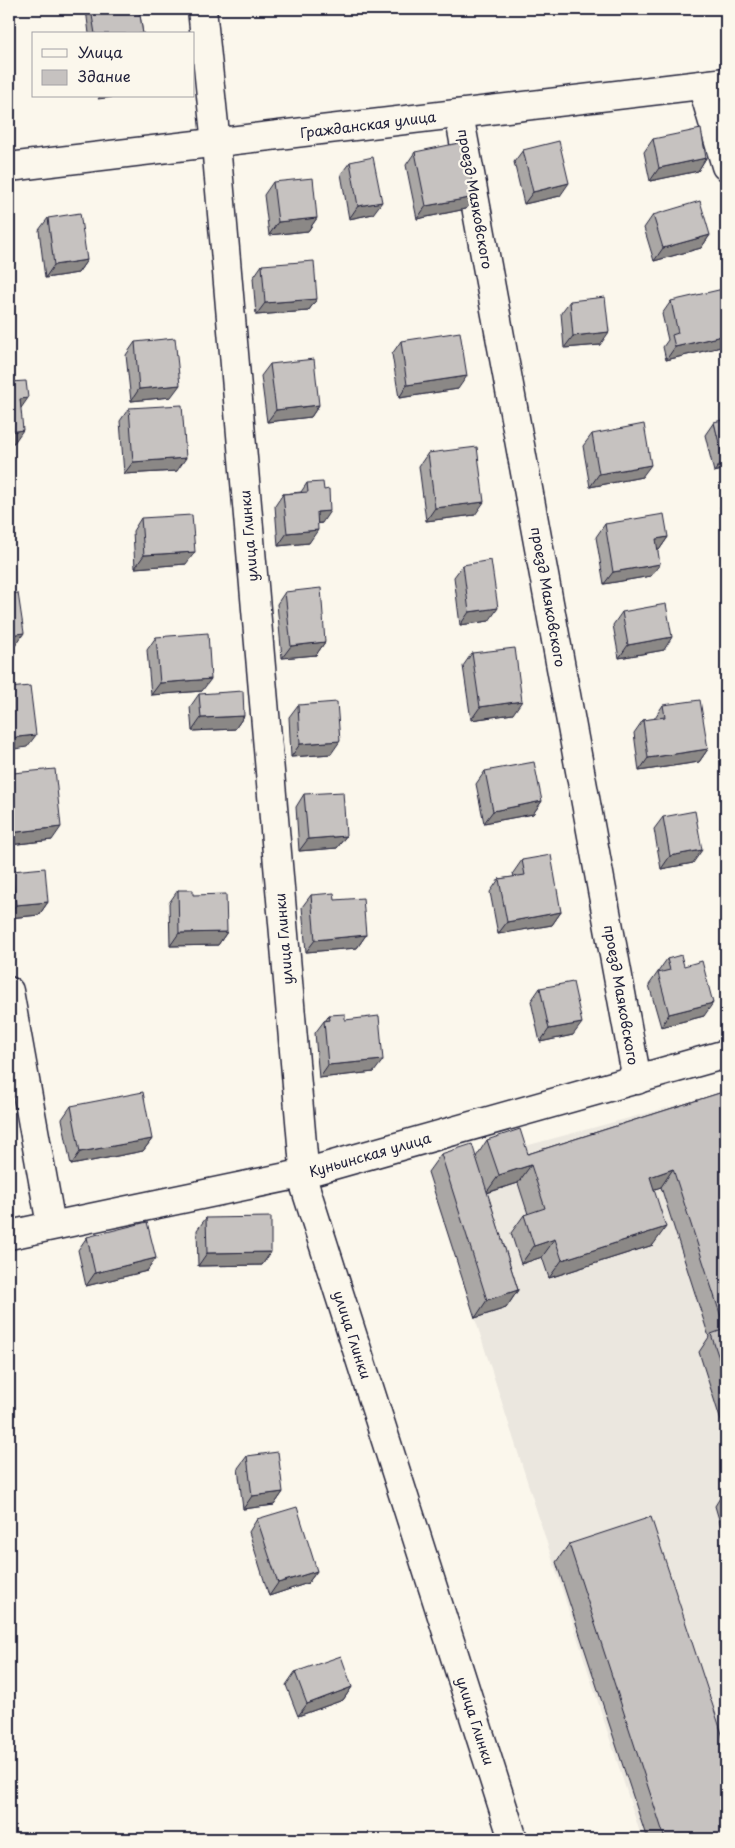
<svg xmlns="http://www.w3.org/2000/svg" width="735" height="1848" viewBox="0 0 735 1848" font-family="'Playpen Sans',sans-serif">
	<style>
		.built { fill: #ebe7df }
		.lines { fill: none; stroke-linecap: round; stroke-linejoin: round }
		.minor-casing { stroke: #22223b; stroke-width: 31 }
		.minor { stroke: #fbf7ec; stroke-width: 28 }
		.wall { fill: #aaa7a5; stroke: #22223b }
		.shaded-wall { fill: #8b8886; stroke: #22223b }
		.building { fill: #c6c2c0; stroke: #22223b }
		.labels { text-anchor: middle; stroke-width: 4.5; stroke-linejoin: round; paint-order: stroke }
		.street-label { font-size: 14px; fill: #22223b; stroke: #fbf7ec }
	</style>
	<rect width="100%" height="100%" fill="#fbf7ec"/>
	<filter id="ink" filterUnits="userSpaceOnUse"><feTurbulence type="fractalNoise" baseFrequency=".02" numOctaves="2"/><feDisplacementMap in="SourceGraphic" scale="10" xChannelSelector="R" yChannelSelector="G"/><feConvolveMatrix kernelMatrix="1 2 1 2 8 2 1 2 1" color-interpolation-filters="sRGB"/></filter>
	<g filter="url(#ink)">
		<polygon class="built" points="726,1092 726,1839 642,1839 428,1172"/>
		<g class="lines">
			<g class="minor-casing">
				<g id="minor">
					<polyline points="202,9 216,144 304,1167 301,1174 513,1839"/>
					<polyline points="702,85 726,166"/>
					<polyline points="459,114 637,1080"/>
					<polyline points="9,167 726,82"/>
					<polyline points="9,991 51,1225"/>
					<polyline points="9,1235 301,1174 726,1054"/>
				</g>
			</g>
			<use href="#minor" class="minor"/>
		</g>
		<g class="wall">
			<polygon points="86,9 139,9 143,34 89,34"/>
			<polygon points="653,139 706,158 698,171 650,181 644,152"/>
			<polygon points="523,150 560,196 524,204 514,162"/>
			<polygon points="415,152 475,197 466,209 417,219 406,165"/>
			<polygon points="350,162 373,214 349,219 341,174"/>
			<polygon points="273,182 317,218 308,231 269,235 264,195"/>
			<polygon points="653,215 710,235 701,248 654,261 644,228"/>
			<polygon points="48,218 87,260 78,273 45,278 39,230"/>
			<polygon points="262,265 317,299 308,311 256,315 253,278"/>
			<polygon points="570,301 600,345 564,348 561,313"/>
			<polygon points="671,301 726,335 726,344 725,346 666,360 663,347 668,340 662,314"/>
			<polygon points="401,341 458,389 399,398 392,354"/>
			<polygon points="135,342 171,397 131,401 126,355"/>
			<polygon points="270,364 319,405 311,417 267,422 261,376"/>
			<polygon points="129,408 177,471 124,474 120,421"/>
			<polygon points="714,422 726,469 714,472 705,435"/>
			<polygon points="592,434 642,477 590,487 583,446"/>
			<polygon points="428,453 475,515 426,521 419,466"/>
			<polygon points="307,483 322,523 317,524 309,543 278,546 275,506 283,494 301,492"/>
			<polygon points="726,498 726,531 720,507"/>
			<polygon points="141,518 186,564 135,568 133,531"/>
			<polygon points="605,524 668,537 659,550 657,550 651,576 604,584 596,537"/>
			<polygon points="463,565 489,621 460,625 454,577"/>
			<polygon points="285,592 325,642 316,655 282,658 277,604"/>
			<polygon points="622,612 664,650 619,658 613,625"/>
			<polygon points="156,637 202,691 151,695 147,650"/>
			<polygon points="472,653 513,714 471,720 463,666"/>
			<polygon points="199,694 244,716 235,729 192,731 190,707"/>
			<polygon points="298,705 331,754 291,757 289,717"/>
			<polygon points="663,705 708,749 699,762 639,771 634,733 643,720 654,719"/>
			<polygon points="485,771 542,801 533,814 484,823 476,784"/>
			<polygon points="13,773 52,840 9,845 9,779"/>
			<polygon points="304,794 346,836 337,848 299,851 296,807"/>
			<polygon points="663,817 693,863 661,869 654,829"/>
			<polygon points="522,860 561,912 552,925 498,934 490,892 499,879 514,877 513,873"/>
			<polygon points="12,871 48,902 39,915 9,918 9,876"/>
			<polygon points="178,890 193,895 227,932 218,945 170,946 169,903"/>
			<polygon points="311,895 335,900 366,935 357,948 306,952 302,907"/>
			<polygon points="667,959 684,966 704,1016 661,1027 649,985"/>
			<polygon points="540,988 573,1035 540,1042 531,1001"/>
			<polygon points="329,1015 345,1020 374,1072 319,1078 315,1033 324,1021 326,1020"/>
			<polygon points="726,1091 726,1437 699,1352 709,1337 661,1187 654,1189 653,1245 549,1278 542,1257 521,1264 511,1233 524,1215 528,1214 518,1183 487,1193 518,1290 506,1308 475,1318 428,1172 441,1154 476,1157 487,1140 528,1154"/>
			<polygon points="71,1106 152,1139 143,1151 71,1165 62,1119"/>
			<polygon points="206,1218 271,1252 262,1265 198,1266 197,1230"/>
			<polygon points="87,1237 156,1258 147,1271 86,1286 78,1250"/>
			<polygon points="247,1456 283,1492 274,1505 243,1509 238,1468"/>
			<polygon points="726,1492 726,1532 723,1533 715,1506 723,1493"/>
			<polygon points="257,1519 317,1571 308,1583 269,1596 249,1532"/>
			<polygon points="569,1544 726,1839 647,1839 556,1562"/>
			<polygon points="295,1672 352,1687 343,1700 298,1716 286,1685"/>
		</g>
		<g class="shaded-wall">
			<polygon points="100,96 122,96 98,99"/>
			<polygon points="706,158 698,171 650,181 659,168"/>
			<polygon points="569,183 560,196 524,204 533,192"/>
			<polygon points="475,197 466,209 417,219 426,206"/>
			<polygon points="382,202 373,214 349,219 358,206"/>
			<polygon points="317,218 308,231 269,235 278,222"/>
			<polygon points="710,235 701,248 654,261 663,248"/>
			<polygon points="87,260 78,273 45,278 54,265"/>
			<polygon points="317,299 308,311 256,315 265,303"/>
			<polygon points="609,332 600,345 564,348 573,336"/>
			<polygon points="726,335 726,344 725,346 666,360 675,347"/>
			<polygon points="467,376 458,389 399,398 407,385"/>
			<polygon points="180,385 171,397 131,401 139,389"/>
			<polygon points="28,398 19,411 20,399"/>
			<polygon points="319,405 311,417 267,422 276,410"/>
			<polygon points="23,430 14,443 9,443 9,432"/>
			<polygon points="186,458 177,471 124,474 133,462"/>
			<polygon points="726,459 726,469 714,472 723,460"/>
			<polygon points="651,465 642,477 590,487 599,474"/>
			<polygon points="484,502 475,515 426,521 435,508"/>
			<polygon points="330,511 322,523 308,524 317,512"/>
			<polygon points="318,530 309,543 278,546 287,533"/>
			<polygon points="668,537 659,550 647,552 656,539"/>
			<polygon points="195,552 186,564 135,568 144,555"/>
			<polygon points="660,564 651,576 604,584 613,572"/>
			<polygon points="498,608 489,621 460,625 469,612"/>
			<polygon points="24,633 15,646 9,646 9,635"/>
			<polygon points="672,637 664,650 619,658 628,645"/>
			<polygon points="325,642 316,655 282,658 291,646"/>
			<polygon points="211,679 202,691 151,695 160,683"/>
			<polygon points="522,701 513,714 471,720 480,707"/>
			<polygon points="244,716 235,729 192,731 201,718"/>
			<polygon points="36,735 27,747 9,750 9,738"/>
			<polygon points="340,741 331,754 291,757 300,744"/>
			<polygon points="708,749 699,762 639,771 648,758"/>
			<polygon points="542,801 533,814 484,823 493,811"/>
			<polygon points="61,827 52,840 9,845 9,833"/>
			<polygon points="346,836 337,848 299,851 308,839"/>
			<polygon points="702,850 693,863 661,869 670,856"/>
			<polygon points="48,902 39,915 9,918 9,915 16,905"/>
			<polygon points="561,912 552,925 498,934 507,922"/>
			<polygon points="227,932 218,945 170,946 179,933"/>
			<polygon points="366,935 357,948 306,952 315,940"/>
			<polygon points="713,1003 704,1016 661,1027 669,1014"/>
			<polygon points="582,1023 573,1035 540,1042 549,1029"/>
			<polygon points="383,1060 374,1072 319,1078 328,1065"/>
			<polygon points="152,1139 143,1151 71,1165 80,1152"/>
			<polygon points="531,1165 518,1183 486,1193 499,1175"/>
			<polygon points="673,1169 661,1187 637,1195 650,1177"/>
			<polygon points="666,1227 653,1245 549,1278 562,1260"/>
			<polygon points="555,1239 542,1257 521,1264 534,1246"/>
			<polygon points="271,1252 262,1265 198,1266 207,1253"/>
			<polygon points="156,1258 147,1271 86,1286 95,1273"/>
			<polygon points="518,1290 506,1308 475,1318 487,1300"/>
			<polygon points="283,1492 274,1505 243,1509 252,1496"/>
			<polygon points="317,1571 308,1583 269,1596 278,1583"/>
			<polygon points="352,1687 343,1700 298,1716 307,1704"/>
		</g>
		<g class="building">
			<polygon points="91,9 139,9 143,34 95,34"/>
			<polygon points="701,129 706,158 659,168 653,139"/>
			<polygon points="559,141 569,183 533,192 523,150"/>
			<polygon points="464,142 475,197 426,206 415,152"/>
			<polygon points="373,157 382,202 358,206 350,162"/>
			<polygon points="313,178 317,218 278,222 273,182"/>
			<polygon points="700,201 710,235 663,248 653,215"/>
			<polygon points="80,213 87,260 54,265 48,218"/>
			<polygon points="314,261 317,299 265,303 262,265"/>
			<polygon points="723,289 726,301 726,335 675,347 672,335 678,333 671,301"/>
			<polygon points="605,297 609,332 573,336 570,301"/>
			<polygon points="460,332 467,376 407,385 401,341"/>
			<polygon points="175,338 180,385 139,389 135,342"/>
			<polygon points="314,359 319,405 276,410 270,364"/>
			<polygon points="26,381 28,398 20,399 23,430 9,432 9,382"/>
			<polygon points="182,405 186,458 133,462 129,408"/>
			<polygon points="726,419 726,459 723,460 714,422"/>
			<polygon points="644,424 651,465 599,474 592,434"/>
			<polygon points="477,447 484,502 435,508 428,453"/>
			<polygon points="323,482 324,490 329,489 330,511 317,512 318,530 287,533 283,494 308,492 307,483"/>
			<polygon points="664,514 668,537 656,539 660,564 613,572 605,524"/>
			<polygon points="192,515 195,552 144,555 141,518"/>
			<polygon points="491,560 498,608 469,612 463,565"/>
			<polygon points="321,588 325,642 291,646 285,592"/>
			<polygon points="18,593 24,633 9,635 9,594"/>
			<polygon points="666,604 672,637 628,645 622,612"/>
			<polygon points="208,633 211,679 160,683 156,637"/>
			<polygon points="515,648 522,701 480,707 472,653"/>
			<polygon points="30,686 36,735 9,738 9,688"/>
			<polygon points="243,691 244,716 201,718 199,694"/>
			<polygon points="700,700 708,749 648,758 643,720 665,717 663,705"/>
			<polygon points="337,702 340,741 300,744 298,705"/>
			<polygon points="534,762 542,801 493,811 485,771"/>
			<polygon points="55,769 61,827 9,833 9,783 14,783 13,773"/>
			<polygon points="343,792 346,836 308,839 304,794"/>
			<polygon points="695,811 702,850 670,856 663,817"/>
			<polygon points="551,855 561,912 507,922 499,879 525,875 522,860"/>
			<polygon points="45,868 48,902 16,905 12,871"/>
			<polygon points="178,890 193,890 193,895 226,894 227,932 179,933"/>
			<polygon points="334,893 335,900 363,898 366,935 315,940 311,895"/>
			<polygon points="681,955 684,966 702,961 713,1003 669,1014 658,973 670,970 667,959"/>
			<polygon points="573,982 582,1023 549,1029 540,988"/>
			<polygon points="345,1014 345,1020 379,1016 383,1060 328,1065 324,1021 330,1020 329,1015"/>
			<polygon points="726,1091 726,1380 711,1334 725,1329 673,1169 650,1177 666,1227 562,1260 555,1239 534,1246 524,1215 545,1208 531,1165 499,1175 487,1140 520,1129 528,1154"/>
			<polygon points="143,1092 152,1139 80,1152 71,1106"/>
			<polygon points="472,1144 518,1290 487,1300 441,1154"/>
			<polygon points="9,1155 12,1166 9,1167"/>
			<polygon points="271,1217 271,1252 207,1253 206,1218"/>
			<polygon points="147,1222 156,1258 95,1273 87,1237"/>
			<polygon points="278,1452 283,1492 252,1496 247,1456"/>
			<polygon points="726,1492 726,1502 723,1493"/>
			<polygon points="297,1507 317,1571 278,1583 257,1519"/>
			<polygon points="651,1517 726,1746 726,1839 665,1839 569,1544"/>
			<polygon points="341,1656 352,1687 307,1704 295,1672"/>
		</g>
	</g>
	<g class="labels">
		<g class="street-label">
			<text transform="translate(368 125) rotate(-7)" y="5">Гражданская улица</text>
			<text transform="translate(475 199) rotate(80)" y="5">проезд Маяковского</text>
			<text transform="translate(249 536) rotate(-95)" y="5">улица Глинки</text>
			<text transform="translate(548 597) rotate(80)" y="5">проезд Маяковского</text>
			<text transform="translate(284 939) rotate(-95)" y="5">улица Глинки</text>
			<text transform="translate(621 995) rotate(80)" y="5">проезд Маяковского</text>
			<text transform="translate(370 1155) rotate(-16)" y="5">Куньинская улица</text>
			<text transform="translate(352 1335) rotate(72)" y="5">улица Глинки</text>
			<text transform="translate(475 1721) rotate(72)" y="5">улица Глинки</text>
		</g>
	</g>
	<rect width="735" height="1848" fill="none" stroke="#fbf7ec" stroke-width="30"/>
	<rect x="15" y="15" width="705" height="1818" fill="none" stroke="#22223b" stroke-width="2" filter="url(#ink)"/>
	<rect x="32" y="32" width="162" height="65" fill="#fbf7ec" stroke="#a4a2a5"/>
	<rect x="42" y="49" width="25" height="8" fill="#fbf7ec" stroke="#a4a2a5"/>
	<text x="78" y="58" font-size="15" fill="#22223b">Улица</text>
	<rect x="42" y="70" width="25" height="15" fill="#c6c2c0" stroke="#a4a2a5"/>
	<text x="78" y="82" font-size="15" fill="#22223b">Здание</text>
</svg>
